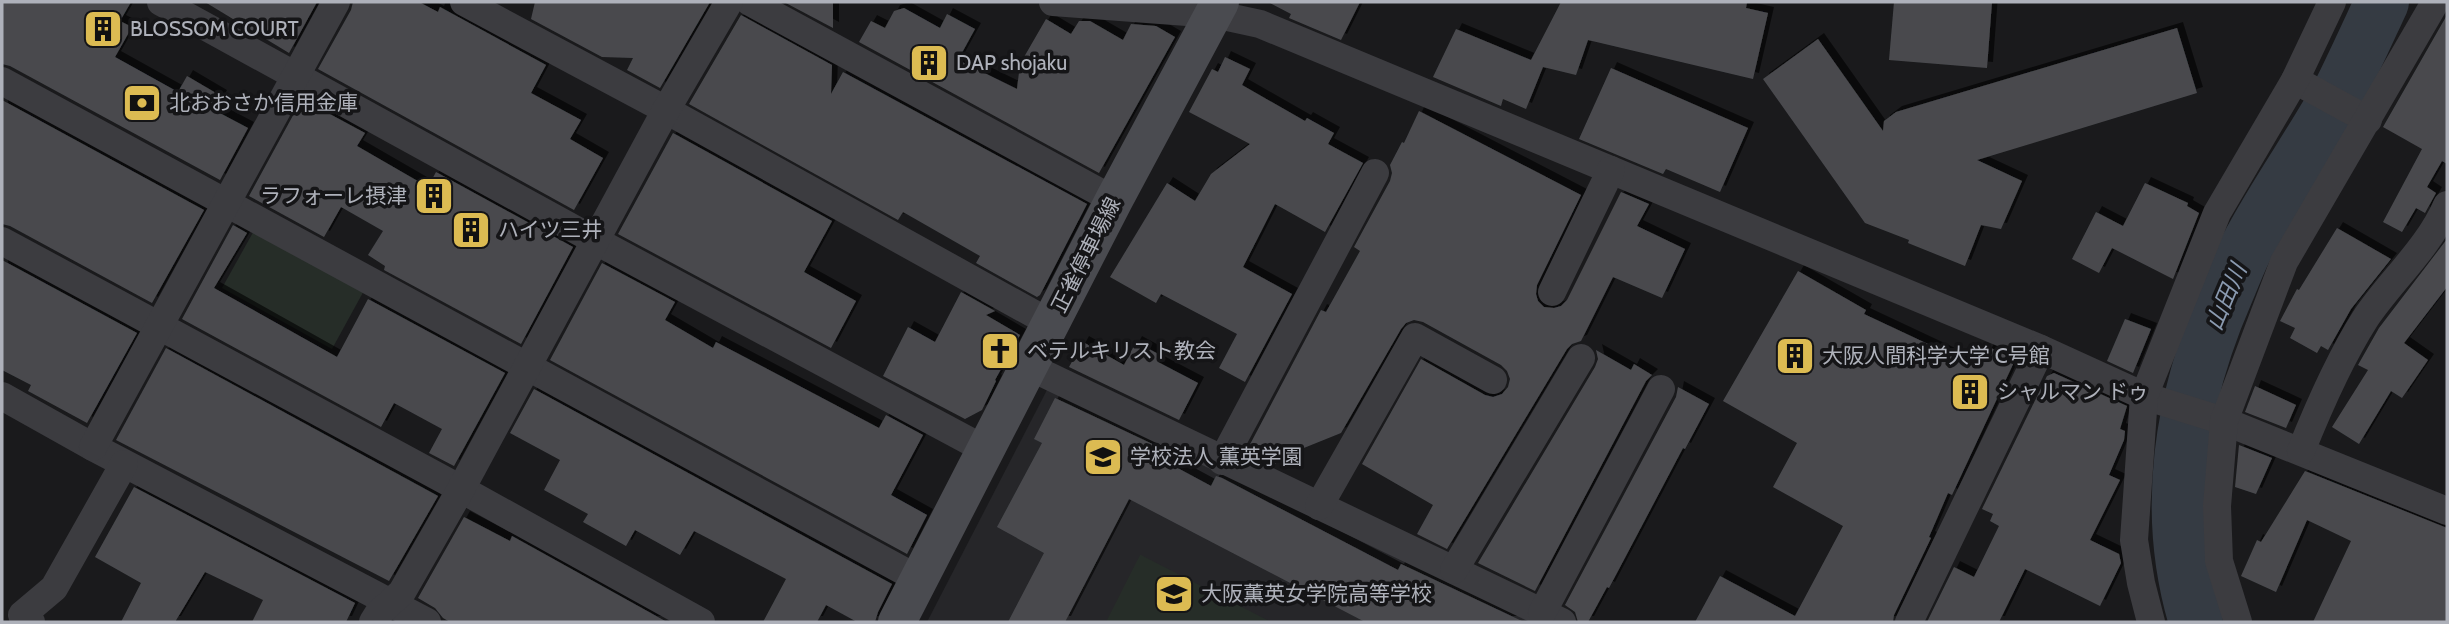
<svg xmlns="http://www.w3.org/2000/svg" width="2449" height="624" viewBox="0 0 2449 624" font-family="Cabin,'Noto Sans JP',sans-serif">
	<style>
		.built { fill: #262629 }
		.green { fill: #262d28 }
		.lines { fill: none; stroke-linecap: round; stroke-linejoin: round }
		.river { stroke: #353b43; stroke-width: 54 }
		.building { fill: #494a4e; filter: url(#shadow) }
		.minor { stroke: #3c3c40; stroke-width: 28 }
		.secondary { stroke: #4a4b50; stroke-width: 38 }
		.labels { text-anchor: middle; stroke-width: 7; stroke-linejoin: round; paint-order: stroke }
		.poi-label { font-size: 21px; fill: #aeb1ba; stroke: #151517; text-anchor: start }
		.street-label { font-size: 21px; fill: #aeb1ba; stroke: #151517 }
		.water-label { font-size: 23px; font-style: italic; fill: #8a9ab0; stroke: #151517 }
	</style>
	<defs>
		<filter id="shadow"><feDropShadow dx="6" dy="-6" stdDeviation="0" flood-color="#0009"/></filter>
	</defs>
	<rect width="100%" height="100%" fill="#1a1a1c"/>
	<polygon class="built" points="1048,388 1537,622 927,622"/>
	<g class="green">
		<polygon points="256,227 366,287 332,349 222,288"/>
		<polygon points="1140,555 1141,555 1271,622 1106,622"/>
	</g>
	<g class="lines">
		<path class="river" d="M2196 622C2162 511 2181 397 2227 292 2234 276 2240 258 2249 243 2276 192 2311 144 2339 93 2354 63 2368 32 2382 2"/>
	</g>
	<g class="building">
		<polygon points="2,2 131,2 120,21 132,27 115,57 178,92 187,76 221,96 214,110 248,128 220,180 10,66 2,64"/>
		<polygon points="205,2 317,2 289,53"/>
		<polygon points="353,2 419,2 438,12 440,7 546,65 531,93 581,120 570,139 603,158 574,210 318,69 351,10"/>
		<polygon points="535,2 710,2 660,88 627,70 633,58 602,57 531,19"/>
		<polygon points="784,2 833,2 833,28"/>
		<polygon points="1268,2 1360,2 1341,40 1289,18 1291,14"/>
		<polygon points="1561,2 1747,2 1746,8 1768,13 1753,79 1588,40 1576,75 1543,67 1526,109 1503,99 1501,106 1433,77 1456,29 1531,60"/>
		<polygon points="1894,2 1992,2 1987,68 1889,60"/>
		<polygon points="904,8 940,28 947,14 975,29 958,60 1017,89 1020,64 1046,19 1071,34 1079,21 1090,21 1123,40 1131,24 1156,26 1175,37 1099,173 859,42 871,21 885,28 894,11"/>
		<polygon points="741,15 832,65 831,94 843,72 1087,204 1040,295 1037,297 976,263 980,256 903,212 898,220 689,104"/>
		<polygon points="2447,15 2447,164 2442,161 2427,187 2436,193 2425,213 2416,208 2402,232 2383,222 2422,149 2383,127"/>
		<polygon points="2177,28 2197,93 1977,160 2022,181 2001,229 1981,225 1965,266 1908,243 1909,240 1865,223 1763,79 1818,39 1883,131 1884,121 1896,112"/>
		<polygon points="1225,57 1250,69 1242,85 1305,121 1307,118 1334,133 1328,144 1363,163 1325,232 1275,204 1243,267 1292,294 1245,382 1219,368 1237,334 1161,294 1156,303 1110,277 1167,183 1195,201 1211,174 1250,144 1189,112 1212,69 1218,72"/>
		<polygon points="1611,68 1748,128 1720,192 1666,169 1663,174 1579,139"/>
		<polygon points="302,99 365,133 357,146 428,187 436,172 573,247 521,344 384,270 385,266 368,255 383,231 341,207 324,237 249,196"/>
		<polygon points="2,100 204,210 152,303 10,226 2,224"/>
		<polygon points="1419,111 1581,195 1537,285 1536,294 1538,301 1544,307 1554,308 1561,306 1567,300 1621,192 1649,204 1637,226 1685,249 1662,298 1613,277 1581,341 1572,344 1567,349 1447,549 1417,534 1433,505 1362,464 1421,359 1485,395 1493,397 1502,394 1508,387 1510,379 1507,371 1501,365 1423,322 1414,320 1406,323 1401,329 1341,433 1279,458 1274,466 1246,452 1321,310 1326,312 1360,251 1354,247 1390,181 1392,173 1390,165 1402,142 1404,143"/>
		<polygon points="673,133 832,221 804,272 856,301 831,348 618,234"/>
		<polygon points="2145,183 2188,203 2187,206 2199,213 2173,279 2112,248 2099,273 2072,259 2096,212 2123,226"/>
		<polygon points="233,225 247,233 214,288 337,357 368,299 505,373 454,466 429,453 442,429 394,403 381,427 182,319"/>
		<polygon points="2337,228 2391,259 2351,309 2328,350 2321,346 2317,353 2290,338 2295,328 2280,321 2297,289 2299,290"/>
		<polygon points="2447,239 2447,287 2404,343 2428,360 2402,398 2391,391 2359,444 2332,427 2368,370 2358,365 2379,328"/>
		<polygon points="2,260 137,333 87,423 28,391 31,385 2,370"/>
		<polygon points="602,263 675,302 665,320 713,348 716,342 879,428 886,415 923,435 891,495 927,515 907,554 550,360"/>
		<polygon points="1798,271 1866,310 1864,314 1979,368 1989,347 2015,360 1952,495 1948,493 1929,537 1931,538 1894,615 1893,622 1695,622 1720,576 1795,616 1843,526 1773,487 1797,443 1723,401"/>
		<polygon points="961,292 995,311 986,315 1020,335 995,380 996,381 982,410 965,419 883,376 908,327 935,342"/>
		<polygon points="2125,319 2151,329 2133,373 2107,361"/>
		<polygon points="1083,342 1124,365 1136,342 1162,356 1158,362 1198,383 1179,420 1069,367"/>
		<polygon points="166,348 438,496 389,581 116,440"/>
		<polygon points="1596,350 1631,370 1634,364 1652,375 1646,381 1535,591 1478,563 1595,367 1598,359"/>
		<polygon points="2054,373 2127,406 2120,429 2125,431 2124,440 2109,475 2120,480 2090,540 2119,554 2121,563 2100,606 2025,569 1999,622 1927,622 1954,567 1974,577 1999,526 1990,521 1993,514 1982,509 2047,376"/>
		<polygon points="2255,386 2296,405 2286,428 2245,412"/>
		<polygon points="1678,387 1709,404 1685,449 1683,448 1609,588 1607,587 1588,622 1578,622 1575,612 1565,605 1676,397"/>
		<polygon points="534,389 892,584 878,612 875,622 857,622 826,605 817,622 763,622 786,579 694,531 680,555 635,530 626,546 583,522 588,514 544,490 560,460 510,433"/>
		<polygon points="1055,398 1163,449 1159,458 1211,486 1216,476 1222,478 1398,570 1401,564 1524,622 1365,622 1129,499 1065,622 1008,622 1044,553 997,527 1042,443 1034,439"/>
		<polygon points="2239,445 2272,458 2256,494 2235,487"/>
		<polygon points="2305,471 2447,528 2447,622 2313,622 2351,541 2307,520 2276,592 2241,576 2257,540 2261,542"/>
		<polygon points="134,487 355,603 346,622 252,622 263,600 205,572 175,622 121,622 141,583 95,557"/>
		<polygon points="464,517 510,541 512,536 667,622 450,622 443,618 435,608 418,598"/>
	</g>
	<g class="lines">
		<g class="minor">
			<polyline points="161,2 596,241 986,450"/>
			<polyline points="464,2 666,110 1052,324"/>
			<polyline points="750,2 1114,200"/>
			<polyline points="1053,2 1214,14 1260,24 2041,349 2144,396 2224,421 2447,511"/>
			<polyline points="2295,80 2368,120"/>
			<polyline points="2,81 920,580"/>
			<polyline points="2,241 461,489 701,622"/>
			<polyline points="1552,292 1611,170"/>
			<polyline points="1030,367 1562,622"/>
			<polyline points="2,396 93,447 427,622"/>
			<polyline points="93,447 336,2"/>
			<path d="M2301 451C2319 406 2339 360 2365 319 2391 280 2428 249 2447 205"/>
			<polyline points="1222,461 1375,173"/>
			<polyline points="1319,506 1415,337 1493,380"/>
			<polyline points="1454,570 1581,358"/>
			<polyline points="1542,613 1661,389"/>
			<polyline points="31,622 22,615 54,588 124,464"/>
			<polyline points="373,622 378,614 402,592 461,489 666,110 729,2"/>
			<polyline points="1909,622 2041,349"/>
			<polyline points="2151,622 2141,583 2134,540 2144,396 2217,213 2295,80 2332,2"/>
			<polyline points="2238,622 2219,561 2217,506 2224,421 2284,262 2433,6"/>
		</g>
		<polyline class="secondary" points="897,622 1114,200 1220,2"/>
	</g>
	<defs>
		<g id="building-square" transform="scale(2.0125)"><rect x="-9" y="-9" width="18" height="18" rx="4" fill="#dcbb52" stroke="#151517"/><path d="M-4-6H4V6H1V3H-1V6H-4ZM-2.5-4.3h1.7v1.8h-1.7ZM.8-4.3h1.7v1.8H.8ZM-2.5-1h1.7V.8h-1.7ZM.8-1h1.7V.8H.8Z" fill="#111"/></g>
		<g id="bank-square" transform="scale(2.0125)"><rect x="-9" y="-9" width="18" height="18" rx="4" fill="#dcbb52" stroke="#151517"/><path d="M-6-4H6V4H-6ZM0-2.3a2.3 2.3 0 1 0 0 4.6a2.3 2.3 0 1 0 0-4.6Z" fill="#111"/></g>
		<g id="church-square" transform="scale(2.0125)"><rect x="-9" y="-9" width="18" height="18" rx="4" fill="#dcbb52" stroke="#151517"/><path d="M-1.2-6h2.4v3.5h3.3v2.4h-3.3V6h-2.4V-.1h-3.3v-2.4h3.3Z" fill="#111"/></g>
		<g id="school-square" transform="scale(2.0125)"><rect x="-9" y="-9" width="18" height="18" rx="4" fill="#dcbb52" stroke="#151517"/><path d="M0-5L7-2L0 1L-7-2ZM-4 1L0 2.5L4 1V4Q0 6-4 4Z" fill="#111"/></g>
	</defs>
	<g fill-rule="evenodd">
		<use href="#building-square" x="103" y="29"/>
		<use href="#building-square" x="929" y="63"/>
		<use href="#bank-square" x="142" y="103"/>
		<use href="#building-square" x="434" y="196"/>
		<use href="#building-square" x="471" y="230"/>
		<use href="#church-square" x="1000" y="351"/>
		<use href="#building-square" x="1795" y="356"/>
		<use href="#building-square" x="1970" y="392"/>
		<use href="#school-square" x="1103" y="457"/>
		<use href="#school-square" x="1174" y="594"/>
	</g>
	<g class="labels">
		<g class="poi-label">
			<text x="130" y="36">BLOSSOM COURT</text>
			<text x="956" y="70">DAP shojaku</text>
			<text x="169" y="110">北おおさか信用金庫</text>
			<text x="407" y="203" text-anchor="end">ラフォーレ摂津</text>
			<text x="498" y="237">ハイツ三井</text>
			<text x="1027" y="358">ベテルキリスト教会</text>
			<text x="1822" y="363">大阪人間科学大学 C号館</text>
			<text x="1997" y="399">シャルマン ドゥ</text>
			<text x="1130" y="464">学校法人 薫英学園</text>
			<text x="1201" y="601">大阪薫英女学院高等学校</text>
		</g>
		<g class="street-label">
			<text transform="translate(1086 255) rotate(-63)" y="7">正雀停車場線</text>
		</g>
		<g class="water-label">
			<text transform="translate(2226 297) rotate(-67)" y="8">山田川</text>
		</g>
	</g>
	<rect width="2449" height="624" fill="none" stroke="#aeb1ba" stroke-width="7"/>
</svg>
